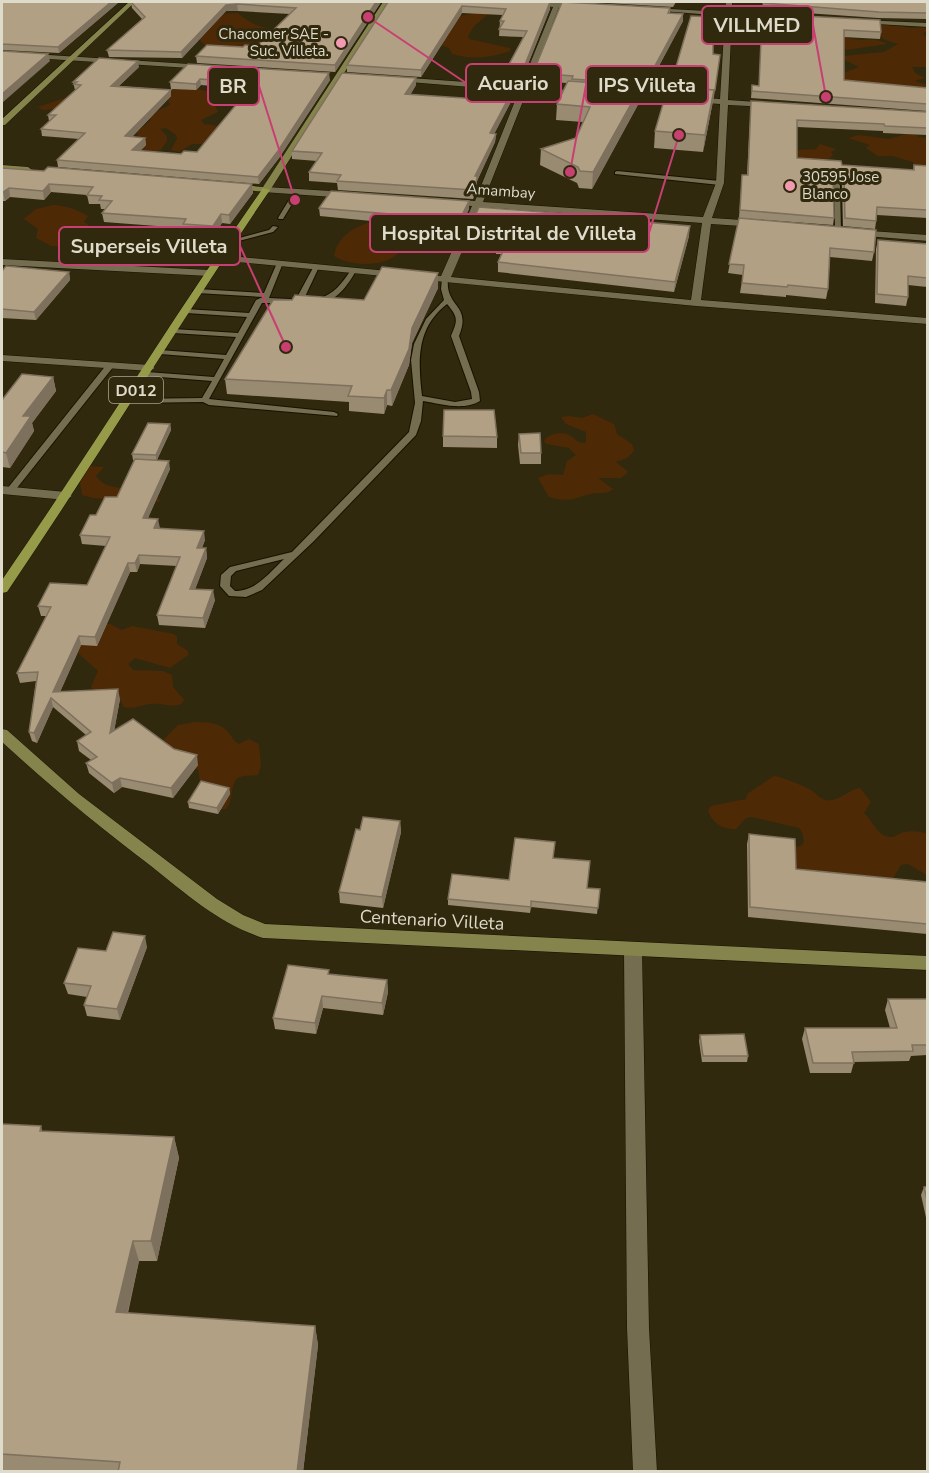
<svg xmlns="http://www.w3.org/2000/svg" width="929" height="1473" viewBox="0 0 929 1473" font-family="'Nunito Sans',sans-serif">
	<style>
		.green { fill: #4e2905 }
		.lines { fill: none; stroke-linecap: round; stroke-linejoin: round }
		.lane-casing { stroke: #181100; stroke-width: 2 }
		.street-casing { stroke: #181100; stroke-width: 1 }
		.secondary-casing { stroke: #181100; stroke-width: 1 }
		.primary-casing { stroke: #181100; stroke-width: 1 }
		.lane { fill: #746d50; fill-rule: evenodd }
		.street { fill: #746d50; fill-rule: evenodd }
		.secondary { fill: #85844c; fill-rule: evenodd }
		.primary { fill: #969b49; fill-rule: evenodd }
		.wall { fill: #998a72 }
		.shaded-wall { fill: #7d705d }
		.building { fill: #b2a085; stroke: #7d705d; stroke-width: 1.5 }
		.poi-dot { fill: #f19ab2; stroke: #30290e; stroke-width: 2 }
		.labels { text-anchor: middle; stroke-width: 6; stroke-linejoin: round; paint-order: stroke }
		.far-poi-label { font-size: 15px; fill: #dfdbcb; stroke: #30290e; text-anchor: end }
		.far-street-label { font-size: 15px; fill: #dfdbcb; stroke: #30290e }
		.shield { fill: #30290e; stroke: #aaa692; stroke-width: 1.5 }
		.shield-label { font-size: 16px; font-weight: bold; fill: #dfdbcb }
		.street-label { font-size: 18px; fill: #dfdbcb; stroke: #30290e }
		.leader { fill: none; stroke: #c83f71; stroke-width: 2 }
		.callout-dot { fill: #c83f71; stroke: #30290e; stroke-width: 2 }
		.callout { fill: #30290e; stroke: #c83f71; stroke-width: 2 }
		.callout-label { font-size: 20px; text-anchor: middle; font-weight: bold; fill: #dfdbcb }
	</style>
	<rect width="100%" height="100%" fill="#30290e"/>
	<g class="green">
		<path d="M472 11 487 12V15L474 26 468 36 469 39 510 48V51C491 58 472 60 452 54L449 48 435 43 460 16 471 14Z"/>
		<path d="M238 13C251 25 262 28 279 30 257 51 236 48 207 47L200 40 184 36 218 14Z"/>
		<path d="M881 24 912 28 927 27V31L923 33 927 38V67H912L915 73 925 78 915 81 927 85V93L837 82 843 73 859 67 843 59V56L884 52 898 44 883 39 880 35 842 34C853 45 875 35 887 44L847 50 843 48 828 28Z"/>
		<polygon points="197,89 222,94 222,98 214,104 218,112 201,120 204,124 219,126 214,144 192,144 179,152 171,150 177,139 176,135 166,128 160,129 167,136 167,141 161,150 150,152 139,149 137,132 151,120 148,116 66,108 43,110 38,107 71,96 157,111 170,105 168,99 172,90"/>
		<polygon points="912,132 919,137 927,138 927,172 914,168 913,162 892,156 878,156 866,148 870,145 848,138 859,135 889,139"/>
		<polygon points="820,144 836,149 831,152 833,155 829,159 787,161 797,150 816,149"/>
		<path d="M53 205C64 205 79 210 88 216L84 222 92 228 91 234C113 238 139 231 160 241V248L95 254 70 247 51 246 36 238 38 229 24 219 36 209Z"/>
		<path d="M367 223H374L396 233 394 245 400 250C390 268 350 267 334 256 337 238 351 229 367 223Z"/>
		<path d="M593 414 614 424 617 434 632 444 634 451 627 458 616 462 627 471V473L621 478H598L613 489C605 496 600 491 591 494 573 498 570 503 549 497L538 478 549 474 563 475 567 461 576 455 569 448 547 444 544 442 545 439C555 430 569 431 578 442L586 443V432L566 424 561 417 569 416 582 418Z"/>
		<path d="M87 466 104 467 96 476C107 493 131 485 147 492 151 494 156 497 160 500L159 502 93 498 82 495 79 475Z"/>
		<path d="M104 624H110L122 630 132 626 174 634 177 637V644L188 651V655L170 668 135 658 128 664 133 670 163 671 172 675 173 687 184 700 181 704C171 708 163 703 152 704 142 704 135 710 124 707L118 696 94 690 91 687 98 671 77 652 79 645Z"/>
		<path d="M195 722C208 722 220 722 229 733 233 738 233 741 239 744L249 739 259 744 261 766 258 775C252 776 243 775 238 778 230 783 234 800 226 809H220L200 782 198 770 165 743 164 739 178 725Z"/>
		<path d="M774 776C779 776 804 786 809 789 816 792 818 798 825 800 838 803 847 790 860 788L871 802 864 813C875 823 877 838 894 837 902 830 919 830 927 834V875L908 864 901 865 891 882 836 881 810 870 790 866 789 847 801 846 804 842 802 832 799 828 752 817 746 818 736 829C724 830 711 823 708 810L711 806 746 799 747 794Z"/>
	</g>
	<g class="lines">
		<g class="lane-casing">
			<g id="lane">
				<polygon points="617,171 720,181 723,183 720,185 615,174 615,172"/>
				<polygon points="837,183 840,185 841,232 838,234 835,232 834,185"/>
				<polygon points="295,190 300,191 283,219 279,219 278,218"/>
				<polygon points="273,226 278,227 273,232 231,243 228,241 269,230"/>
				<polygon points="280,261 283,263 269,298 290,299 294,301 290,303 262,303 209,399 334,412 338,414 337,416 209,405 203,402 126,403 126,399 129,399 202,398 212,381 147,376 143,374 147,372 214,377 224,359 160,354 156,352 160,350 226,355 236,337 173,333 169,331 173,329 238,333 247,317 186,313 182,311 186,309 249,313 256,300 263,297 197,293 193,291 197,289 264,293 277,263"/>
				<polygon points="314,266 319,267 303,301 296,303 295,301"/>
				<path d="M351 270 356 271C347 286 337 302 317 303V299C334 295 342 283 351 270Z"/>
				<path d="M445 277 448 279C445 308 472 304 459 336L479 392 480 401C464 411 441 404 423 401L421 421 416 435 314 541 262 590 246 597 229 596 220 586 221 575 230 567 292 552 409 432 415 403 411 360 414 344 426 319 444 300 441 289 442 279ZM447 304C458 317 458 320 451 336L471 392 472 399 455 402 422 396C418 361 416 328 447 304ZM284 559C269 573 256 591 235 591L230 586 231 576 236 571Z"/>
				<polygon points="107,364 114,366 13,493 7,493 7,489"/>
			</g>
		</g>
		<g class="street-casing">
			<g id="street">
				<path d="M505 2H561L582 5 580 8 559 7 528 87 582 91 586 93 582 95 527 91 483 202 703 217 716 183 720 104 621 97 617 95 621 93 720 99 725 16 649 10 652 8 725 12 726 2H732V12L803 17 801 20 732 16 728 100 771 103 775 105 771 107 728 105 724 183 712 218 757 221 762 224 757 227 711 224 701 300 928 318V324L696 306 217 260 215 258 220 255 441 276 472 206 449 205 444 202 449 199 475 201 519 91 397 81 393 79 397 77 521 86 553 7ZM481 207 702 223 691 300 451 277Z"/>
				<polygon points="861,20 928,23 928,27 859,23"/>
				<polygon points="2,52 205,65 209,67 205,69 2,56"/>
				<polygon points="266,187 347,192 351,195 347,198 263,192 262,190"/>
				<polygon points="856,230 928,235 928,241 853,235 851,233"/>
				<polygon points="2,259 209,270 214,273 209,276 2,265"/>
				<polygon points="2,355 150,365 155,368 150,371 2,361"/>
				<polygon points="2,486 66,492 72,496 66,500 2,494"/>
				<polygon points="633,943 639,945 642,950 649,1328 657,1472 633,1472 627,1328 624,950 627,945"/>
			</g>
		</g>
		<g class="secondary-casing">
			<g id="secondary">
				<polygon points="129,2 135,2 5,125 2,125 2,119"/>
				<polygon points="383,2 389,2 269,192 229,189 229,185 232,184 263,187"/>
				<polygon points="2,165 28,167 32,170 28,173 2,171"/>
				<path d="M2 729 7 730 79 794 217 899 243 915 265 924 928 956V970L263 938C220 924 186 894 151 866 98 826 50 786 2 742Z"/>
			</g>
		</g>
		<g class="primary-casing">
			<path id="primary" d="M263 188 270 190C180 322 97 459 7 592L2 593V580C91 451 173 317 263 188Z"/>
		</g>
		<use href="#lane" class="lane"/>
		<use href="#street" class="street"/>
		<use href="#secondary" class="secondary"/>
		<use href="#primary" class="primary"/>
	</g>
	<g class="wall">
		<polygon points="2,2 119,2 59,53 2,50"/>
		<polygon points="131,2 381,2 335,72 197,63 196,56 257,46 290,14 238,11 226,11 182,58 109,57 107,50 142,19 132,8"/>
		<polygon points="388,2 550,2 550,9 520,84 492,82 492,75 507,68 523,37 499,36 500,21 503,15 462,13 421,77 347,72 347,65"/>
		<polygon points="590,2 676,2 673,7"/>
		<polygon points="763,2 927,2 927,19 878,18 762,10"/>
		<polygon points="670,8 670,13 683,21 645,92 640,91 640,101 592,189 579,188 577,183 540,165 541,149 576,138 583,122 556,120 557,104 567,83 532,81 533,73"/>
		<polygon points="783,15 881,32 880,39 844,37 844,80 927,88 927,111 751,98 752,85 759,86 761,41 781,42"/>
		<polygon points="713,54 720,55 714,96 703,152 654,148 655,131 670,87"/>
		<polygon points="188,64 330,80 279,158 259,184 58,167 57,160 79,139 42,136 41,129 49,121 48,115 75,90 73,82 139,67 119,86 171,90 171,96 132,137 145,138 146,145 140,151 181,154 197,152 249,89 201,85 196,90 171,89 170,82"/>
		<polygon points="416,78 416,85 410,95 478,99 516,92 494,134 496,134 495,142 477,181 477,188 473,199 338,190 337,183 309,181 309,172 317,161 292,159 292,151"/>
		<polygon points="751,101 927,112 927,135 883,133 883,131 797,127 797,158 842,165 913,170 914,165 927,166 927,218 877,215 875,229 843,226 842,185 836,181 833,184 834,218 833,225 739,218 742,175 747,175"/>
		<polygon points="2,168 252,184 253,193 230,224 222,223 214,235 184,233 183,228 104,222 102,213 105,209 101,209 100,204 89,204 87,195 51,192 44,200 10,197 5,201 2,201"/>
		<polygon points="469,201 469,209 457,234 426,231 423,229 423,226 320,216 319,208"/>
		<polygon points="739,218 874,252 872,261 830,257 828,289 826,299 786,295 786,297 740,293 743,275 728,273"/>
		<polygon points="621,220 689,236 674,292 498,272 498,262 501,254 496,254 496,247 488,247 489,237 471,235 471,225"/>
		<polygon points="878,240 927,244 927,287 908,285 908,297 906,306 875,303 876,249"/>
		<polygon points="2,271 69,272 70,280 36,320 2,318"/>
		<polygon points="438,273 438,288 412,343 409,365 392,406 387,405 384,414 349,411 349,402 227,394 225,379 364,300"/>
		<polygon points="53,377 56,391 32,423 34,431 10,468 2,467 2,400"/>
		<polygon points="170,424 171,430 157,460 170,469 148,518 159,528 205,540 202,548 206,548 207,558 195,589 215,600 205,628 159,625 157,615 177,566 140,564 137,572 130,572 97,646 81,645 60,692 120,699 114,731 174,749 198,765 173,798 122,787 114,793 89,773 86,763 91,760 79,751 77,741 86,735 53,707 37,743 32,741 29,732 36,681 20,683 17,673 46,616 41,616 38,606 87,585 106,546 82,544 80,535 96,515 117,497 134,460 133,460 132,454"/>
		<polygon points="519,434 541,453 541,464 520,464 518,445"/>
		<polygon points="443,436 497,437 497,448 443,447"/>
		<polygon points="229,788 230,794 218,814 189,808 188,802"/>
		<polygon points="400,821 401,832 383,908 340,903 339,892 360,830"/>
		<polygon points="749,834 796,869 927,882 927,934 748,917 747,844"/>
		<polygon points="554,858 587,888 600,889 597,914 531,907 530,913 448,905 448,899 509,880"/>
		<polygon points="147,947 120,1020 87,1016 84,1005 87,997 68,994 64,983 106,951"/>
		<polygon points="329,974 387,980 388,992 383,1015 323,1008 316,1034 275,1029 273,1018"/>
		<polygon points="888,999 927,999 927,1055 911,1056 909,1061 854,1062 851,1073 810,1073 802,1039 805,1028 890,1028 885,1010"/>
		<polygon points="700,1035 748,1056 747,1062 702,1062 699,1041"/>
		<polygon points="2,1124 41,1126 42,1131 174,1137 179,1158 157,1261 139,1261 128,1313 315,1326 318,1345 303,1472 2,1471"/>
		<polygon points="924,1187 927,1187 927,1222 921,1195"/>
	</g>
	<g class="shaded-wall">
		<polygon points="111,2 119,2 59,53 58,47"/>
		<polygon points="376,2 381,2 335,72 335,65"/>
		<polygon points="550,2 550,9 520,84 520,77"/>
		<polygon points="237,4 238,11 226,11 182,58 181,52 226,5"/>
		<polygon points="462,6 462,13 421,77 421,70"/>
		<polygon points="683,14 683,21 645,92 645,84"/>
		<polygon points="48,54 50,61 2,103 2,94"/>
		<polygon points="138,61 139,67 112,92 111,86"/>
		<polygon points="329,73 330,80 279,158 259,184 258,177"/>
		<polygon points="416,78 416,85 406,102 405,94"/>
		<polygon points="200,79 201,85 196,90 196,84"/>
		<polygon points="516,84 516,92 490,142 490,133"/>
		<polygon points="641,86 640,101 592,189 593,172"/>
		<polygon points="171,90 171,96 126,143 125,136"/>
		<polygon points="714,90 712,106 703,152 705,135"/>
		<polygon points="496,134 495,142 477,181 477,188 473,199 473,190 475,176"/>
		<polygon points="145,138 146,145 133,157 132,150"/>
		<polygon points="837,174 836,181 832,185 833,178"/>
		<polygon points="49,184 51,192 44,200 43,191"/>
		<polygon points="252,184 253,193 230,224 229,215"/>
		<polygon points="9,188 10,197 5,201 3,192"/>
		<polygon points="469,201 469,209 457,234 457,225"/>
		<polygon points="221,214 222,223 214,235 213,226"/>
		<polygon points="690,226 689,236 674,292 675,282"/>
		<polygon points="69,272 70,280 36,320 34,312"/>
		<polygon points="438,273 438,288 412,343 409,365 392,406 391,390 412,328"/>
		<polygon points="53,377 56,391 32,423 34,431 10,468 6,453 23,416"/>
		<polygon points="387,390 387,405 384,414 384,398"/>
		<polygon points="170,424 171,430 156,461 156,455"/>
		<polygon points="169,461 170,469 144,527 143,518"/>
		<polygon points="158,519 160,528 155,537 154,528"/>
		<polygon points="204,531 205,540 198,557 197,548"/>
		<polygon points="206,548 207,558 192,598 190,589"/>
		<polygon points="139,555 140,564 137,572 135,563"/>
		<polygon points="128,563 130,572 97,646 95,637"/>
		<polygon points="213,590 215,600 205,628 203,618"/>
		<polygon points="79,636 81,645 56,701 53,692"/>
		<polygon points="118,689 120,699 112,743 110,733"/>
		<polygon points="51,698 53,707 37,743 34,733"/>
		<polygon points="197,755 198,765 173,798 171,788"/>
		<polygon points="120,778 122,787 114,793 112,783"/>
		<polygon points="229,788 230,794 218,814 217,808"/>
		<polygon points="400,821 401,832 383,908 382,897"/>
		<polygon points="145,936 147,947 120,1020 117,1009"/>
		<polygon points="387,980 388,992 383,1015 382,1003"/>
		<polygon points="322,996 323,1008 316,1034 315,1023"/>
		<polygon points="174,1137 179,1158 157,1261 151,1241"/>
		<polygon points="133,1241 139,1261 123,1332 116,1312"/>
		<polygon points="315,1326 318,1345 303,1472 297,1472"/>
	</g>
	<g class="building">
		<polygon points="2,2 111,2 58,47 2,44"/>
		<polygon points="131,2 376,2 335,65 196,56 207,45 243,47 245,45 257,46 296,8 237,4 226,5 181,52 107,50 145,17"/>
		<polygon points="388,2 550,2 520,77 492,75 496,68 507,68 527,31 499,29 504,21 500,21 506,9 462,6 421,70 347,65"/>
		<polygon points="562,2 670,8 668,13 683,14 645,84 572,79 573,76 533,73"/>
		<polygon points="763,2 927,2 927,13 879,12 763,3"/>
		<polygon points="783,15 880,20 881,32 844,30 844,80 927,88 927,104 752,91 752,85 759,86 761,41 781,42"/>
		<polygon points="691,16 713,17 713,54 720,55 715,90 670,87"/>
		<polygon points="2,51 48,54 2,94"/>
		<polygon points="99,58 138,61 111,86 171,90 125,136 145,138 132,150 181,154 184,151 197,152 254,83 200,79 196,84 170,82 188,64 329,73 278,151 258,177 57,160 85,133 41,129 56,115 48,115 81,85 74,84 77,82 73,82"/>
		<polygon points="342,73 416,78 405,94 478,99 487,82 516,84 490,133 496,134 475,176 477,176 477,179 473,190 337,181 341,175 309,172 322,153 292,151"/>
		<polygon points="568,81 641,86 593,172 580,171 578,167 541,149 576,138 590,107 557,104"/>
		<polygon points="668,87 714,90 705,135 655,131"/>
		<polygon points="751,101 927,112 927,128 885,126 884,124 797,120 797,158 841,161 842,165 914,170 914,165 927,166 927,210 877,207 876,221 845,218 844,178 837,174 833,178 834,218 740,210 742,175 748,175"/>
		<polygon points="48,167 252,184 229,215 221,214 213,226 183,224 186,219 102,213 112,201 99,200 102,196 87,195 93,187 49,184 43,191 9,188 3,192 2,192 2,168 44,171"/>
		<polygon points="331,191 469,201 457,225 426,223 423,221 425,217 319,208"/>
		<polygon points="479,207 621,218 620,220 690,226 675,282 498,262 506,245 496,244 499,238 489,237 493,227 471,225"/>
		<polygon points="739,218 876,230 874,252 830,248 828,289 788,285 787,287 742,283 744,265 729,264"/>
		<polygon points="878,240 927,244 927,278 908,276 908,297 877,294"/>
		<polygon points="6,266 69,272 34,312 2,309 2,271"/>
		<polygon points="382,267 438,273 412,328 409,349 391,390 387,390 384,398 348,396 352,386 225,379 273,300 292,300 295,295 364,300"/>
		<polygon points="22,374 53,377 23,416 31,416 6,453 2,452 2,400"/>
		<polygon points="444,410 494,410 497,437 443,436"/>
		<polygon points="148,423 170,424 156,455 132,454"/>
		<polygon points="540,433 541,453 521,453 519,434"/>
		<polygon points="135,459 169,461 143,518 158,519 154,528 204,531 197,548 206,548 190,589 213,590 203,618 157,615 180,557 139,555 135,563 128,563 95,637 79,636 53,692 118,689 110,733 133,719 174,749 197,755 171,788 120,778 112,783 86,763 97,757 77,741 91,732 51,698 34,733 29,732 38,672 17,673 51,607 38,606 50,583 87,585 110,537 80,535 90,515 96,515 105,497 117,497"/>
		<polygon points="201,781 229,788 217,808 188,802"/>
		<polygon points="363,817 400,821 382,897 339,892 356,829 360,830"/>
		<polygon points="749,834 795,839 796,869 927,882 927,924 750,907"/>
		<polygon points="515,838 555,842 553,858 590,861 587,888 600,889 598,908 531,901 531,907 448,899 452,874 509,880"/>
		<polygon points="113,932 145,936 117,1009 84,1005 91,986 64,983 78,948 106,951"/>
		<polygon points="288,965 329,970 328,974 387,980 382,1003 322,996 315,1023 273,1018"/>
		<polygon points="888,999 927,999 927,1045 912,1045 913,1051 852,1052 854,1063 813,1063 805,1028 897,1028"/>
		<polygon points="744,1034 748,1056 703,1056 700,1035"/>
		<polygon points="2,1124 41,1126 40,1131 174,1137 151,1241 133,1241 116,1312 315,1326 297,1472 118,1472 120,1462 2,1454"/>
		<polygon points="924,1187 927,1187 927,1200"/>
	</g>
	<g class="poi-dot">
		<circle cx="341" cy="43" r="6"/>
		<circle cx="790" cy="186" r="6"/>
	</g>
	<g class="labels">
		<g class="far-poi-label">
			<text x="329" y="39">Chacomer SAE -<tspan x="329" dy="17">Suc. Villeta.</tspan></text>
			<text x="802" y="182" text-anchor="start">30595 Jose<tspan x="802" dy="17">Blanco</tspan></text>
		</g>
		<g class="far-street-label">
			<text transform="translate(501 191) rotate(4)" y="5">Amambay</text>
		</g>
		<rect class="shield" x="109" y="377" width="54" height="26" rx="4.5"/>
		<g class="shield-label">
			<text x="136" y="396">D012</text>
		</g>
		<g class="street-label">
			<text transform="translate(432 920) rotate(3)" y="6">Centenario Villeta</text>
		</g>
	</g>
	<path class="leader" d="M826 97L813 25M368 17L466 83M570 172L586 85M295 200L259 86M679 135L649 233M286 347L240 246"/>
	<g class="callout-dot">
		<circle cx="826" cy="97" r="6"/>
		<circle cx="368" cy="17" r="6"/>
		<circle cx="570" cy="172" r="6"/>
		<circle cx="295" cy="200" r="6"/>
		<circle cx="679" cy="135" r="6"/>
		<circle cx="286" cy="347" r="6"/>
	</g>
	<g class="callout">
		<rect x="702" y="6" width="111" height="38" rx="6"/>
		<rect x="466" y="64" width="95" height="38" rx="6"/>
		<rect x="586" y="66" width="122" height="38" rx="6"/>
		<rect x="208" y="67" width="51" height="38" rx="6"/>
		<rect x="370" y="214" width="279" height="38" rx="6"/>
		<rect x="59" y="227" width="181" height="38" rx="6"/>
	</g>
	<g class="callout-label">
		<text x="757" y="32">VILLMED</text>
		<text x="513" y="90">Acuario</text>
		<text x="647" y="92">IPS Villeta</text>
		<text x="233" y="93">BR</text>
		<text x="509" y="240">Hospital Distrital de Villeta</text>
		<text x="149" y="253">Superseis Villeta</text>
	</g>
	<rect width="929" height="1473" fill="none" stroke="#dfdbcb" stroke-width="6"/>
</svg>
